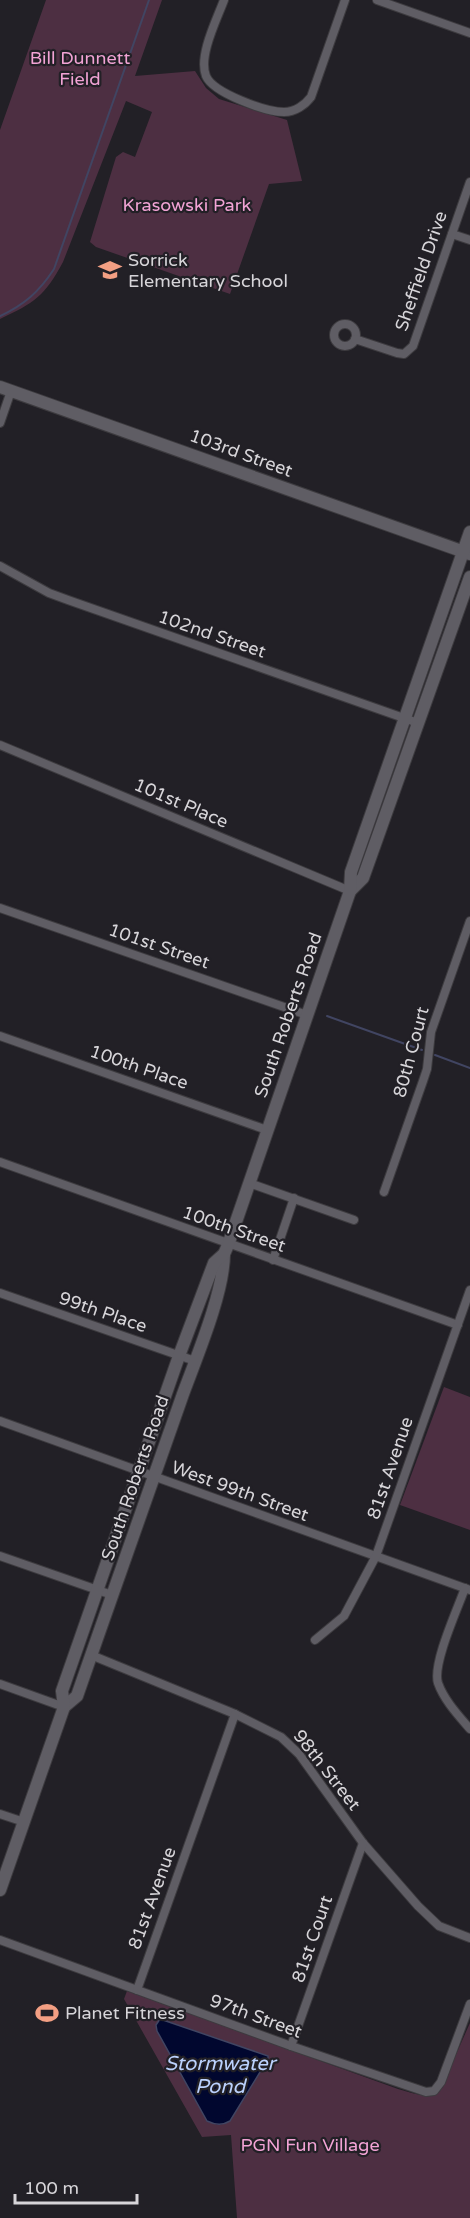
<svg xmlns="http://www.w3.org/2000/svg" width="470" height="2218" viewBox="0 0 470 2218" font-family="'Varela Round',sans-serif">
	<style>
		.green { fill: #4d2f42 }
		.water { fill: #01072f; stroke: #414562; stroke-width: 1.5 }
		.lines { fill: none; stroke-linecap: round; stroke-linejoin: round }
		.stream { stroke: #414562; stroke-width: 2 }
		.street-casing { stroke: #3d3b3f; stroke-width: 10 }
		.secondary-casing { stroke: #3d3b3f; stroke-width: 14 }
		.street { stroke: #5f5d64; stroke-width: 8 }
		.secondary { stroke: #5f5d64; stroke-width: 12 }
		.labels { text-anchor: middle; stroke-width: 4.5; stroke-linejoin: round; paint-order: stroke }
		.park-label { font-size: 18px; fill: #f2a3d5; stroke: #222026 }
		.poi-label { font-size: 18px; fill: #d7d5d9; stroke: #222026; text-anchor: start }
		.street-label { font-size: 18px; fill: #d7d5d9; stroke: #222026 }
		.water-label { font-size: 20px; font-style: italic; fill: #bbd1fd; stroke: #222026 }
	</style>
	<rect width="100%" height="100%" fill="#222026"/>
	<g class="green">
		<path d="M46 0H162L135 76 195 71 206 88 219 99 287 120 302 181 269 184 230 294 96 247 90 242 116 157 123 152 135 157 152 112 126 101 63 262C45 296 34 303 0 319V130Z"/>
		<polygon points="444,1387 470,1397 470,1530 400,1505"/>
		<path d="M127 1991 398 2089C413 2093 427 2100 440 2090L470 2023V2218H237L231 2135 202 2137 124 1999Z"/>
	</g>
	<path class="water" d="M160 2019 268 2056V2059L230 2121C222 2126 215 2125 207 2121L157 2031 156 2025Z"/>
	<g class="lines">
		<g class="stream">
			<path d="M0 316C24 305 39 292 54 269L149 0"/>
			<polyline points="327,1016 422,1050"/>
			<polyline points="435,1055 470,1068"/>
		</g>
		<g class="street-casing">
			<g id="street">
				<path d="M224 0C217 19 198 56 206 76 213 93 266 112 284 112 295 112 305 105 311 97L345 0"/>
				<polyline points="377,0 470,33"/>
				<polyline points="452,234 470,240"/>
				<circle cx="345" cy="335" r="11"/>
				<polyline points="355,339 397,353 404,354 413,346 470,182"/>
				<polyline points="0,423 11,391"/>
				<polyline points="0,566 49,593 68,600 418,723"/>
				<polyline points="0,745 350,891"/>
				<polyline points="0,908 307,1015"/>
				<polyline points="0,1036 267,1130"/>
				<polyline points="0,1162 458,1325"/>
				<polyline points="249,1183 354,1220"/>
				<polyline points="384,1192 423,1081 427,1069 431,1032 470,921"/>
				<polyline points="273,1260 294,1198"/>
				<polyline points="0,1293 195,1361"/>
				<polyline points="0,1421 470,1590"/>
				<polyline points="0,1556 112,1595"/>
				<path d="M465 1588C458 1608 432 1664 438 1683 444 1700 458 1715 470 1729"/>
				<polyline points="315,1640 344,1616 376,1556 470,1290"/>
				<polyline points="91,1655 235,1714 281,1737 299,1754 363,1843 418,1906 439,1926 470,1938"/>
				<polyline points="0,1684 64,1707"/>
				<polyline points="0,1814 24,1822"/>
				<polyline points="0,1940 291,2046 426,2092 434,2091 441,2082 470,2004"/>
				<polyline points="137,1990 235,1714"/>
				<polyline points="291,2046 363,1843"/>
			</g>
		</g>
		<g class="secondary-casing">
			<g id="secondary">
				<polyline points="0,387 470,554"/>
				<polyline points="350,891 363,878 470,577"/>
				<path d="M64 1707 77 1696C112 1595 148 1494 183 1394 197 1356 224 1292 224 1254"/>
				<polyline points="0,1890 64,1707 62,1691 179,1356 214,1263 224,1254 228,1245 350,891 351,872 470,532"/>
			</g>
		</g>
		<use href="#street" class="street"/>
		<use href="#secondary" class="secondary"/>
	</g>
	<defs>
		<g id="school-bare" transform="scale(1.8)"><path d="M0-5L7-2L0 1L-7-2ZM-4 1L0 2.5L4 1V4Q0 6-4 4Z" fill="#f39f83" stroke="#222026" stroke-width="2.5" paint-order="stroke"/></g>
		<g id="stadium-bare" transform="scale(1.8)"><path d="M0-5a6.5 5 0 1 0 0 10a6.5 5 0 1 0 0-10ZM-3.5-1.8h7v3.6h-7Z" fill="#f39f83" stroke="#222026" stroke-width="2.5" paint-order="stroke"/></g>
	</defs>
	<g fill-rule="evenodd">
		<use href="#school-bare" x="110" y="270"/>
		<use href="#stadium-bare" x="47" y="2013"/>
	</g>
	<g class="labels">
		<g class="park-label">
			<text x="80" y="64">Bill Dunnett<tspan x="80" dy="21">Field</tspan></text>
			<text x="187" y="211">Krasowski Park</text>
			<text x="310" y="2151">PGN Fun Village</text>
		</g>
		<g class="poi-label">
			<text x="128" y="266">Sorrick<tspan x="128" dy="21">Elementary School</tspan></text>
			<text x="65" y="2019">Planet Fitness</text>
		</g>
		<g class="street-label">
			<text transform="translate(421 271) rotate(-71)" y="6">Sheffield Drive</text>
			<text transform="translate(241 453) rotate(20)" y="6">103rd Street</text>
			<text transform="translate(212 634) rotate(19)" y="6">102nd Street</text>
			<text transform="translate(181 803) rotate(23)" y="6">101st Place</text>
			<text transform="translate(159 946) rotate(19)" y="6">101st Street</text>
			<text transform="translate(288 1015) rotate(-71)" y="6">South Roberts Road</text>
			<text transform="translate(411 1052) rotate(-75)" y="6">80th Court</text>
			<text transform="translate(139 1067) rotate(19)" y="6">100th Place</text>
			<text transform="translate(234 1229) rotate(19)" y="6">100th Street</text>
			<text transform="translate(103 1312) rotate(19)" y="6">99th Place</text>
			<text transform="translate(390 1468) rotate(-71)" y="6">81st Avenue</text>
			<text transform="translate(135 1478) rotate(-71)" y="6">South Roberts Road</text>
			<text transform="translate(240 1491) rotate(20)" y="6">West 99th Street</text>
			<text transform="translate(327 1770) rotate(52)" y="6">98th Street</text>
			<text transform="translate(152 1898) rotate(-70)" y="6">81st Avenue</text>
			<text transform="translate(312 1939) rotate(-71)" y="6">81st Court</text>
			<text transform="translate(256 2016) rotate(20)" y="6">97th Street</text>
		</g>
		<g class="water-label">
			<text x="220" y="2070">Stormwater<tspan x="220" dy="23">Pond</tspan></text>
		</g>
	</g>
	<path d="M15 2194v9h122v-9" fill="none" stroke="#d7d5d9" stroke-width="3"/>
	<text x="24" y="2194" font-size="18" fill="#d7d5d9" stroke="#222026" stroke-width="4.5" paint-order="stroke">100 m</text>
</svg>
